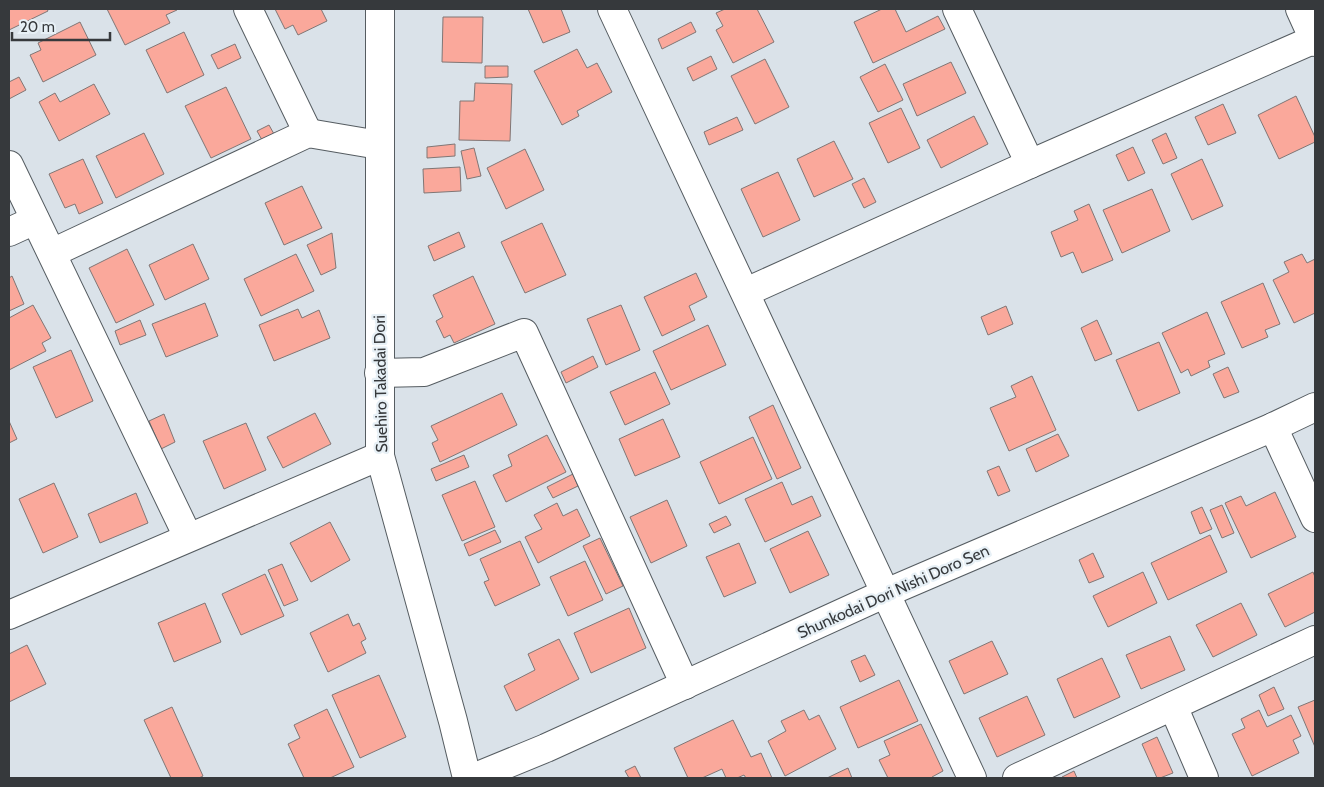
<svg xmlns="http://www.w3.org/2000/svg" width="1324" height="787" viewBox="0 0 1324 787" font-family="Cabin,sans-serif">
	<style>
		.building { fill: #faa89b; stroke: #807675 }
		.lines { fill: none; stroke-linecap: round; stroke-linejoin: round }
		.minor-casing { stroke: #555c61; stroke-width: 30 }
		.tertiary-casing { stroke: #555c61; stroke-width: 30 }
		.minor { stroke: #fff; stroke-width: 28 }
		.tertiary { stroke: #fff; stroke-width: 28 }
		.labels { text-anchor: middle; stroke-width: 4.5; stroke-linejoin: round; paint-order: stroke }
		.street-label { font-size: 16px; fill: #36393c; stroke: #e7f0f6 }
	</style>
	<rect width="100%" height="100%" fill="#dae2e9"/>
	<g class="building">
		<polygon points="9,9 47,9 48,11 9,30"/>
		<polygon points="107,9 176,9 177,10 166,15 170,23 125,45"/>
		<polygon points="275,9 321,9 327,21 298,35 293,25 285,29"/>
		<polygon points="528,9 561,9 570,32 543,43"/>
		<polygon points="725,9 757,9 774,42 733,63 716,30 723,26 716,13"/>
		<polygon points="882,9 895,9 906,32 938,16 945,29 873,63 854,22"/>
		<polygon points="443,17 483,17 482,63 442,62"/>
		<polygon points="80,22 96,55 43,82 30,55 41,50 38,43"/>
		<polygon points="691,22 696,32 662,49 658,39"/>
		<polygon points="184,32 204,75 167,93 146,50"/>
		<polygon points="235,44 241,58 218,69 211,55"/>
		<polygon points="577,49 587,68 597,63 612,92 577,111 579,116 562,125 534,71"/>
		<polygon points="711,56 717,69 693,81 687,68"/>
		<polygon points="765,59 789,107 755,124 731,76"/>
		<polygon points="951,62 966,93 917,116 903,84"/>
		<polygon points="885,64 903,100 878,112 860,77"/>
		<polygon points="485,66 508,66 508,77 485,78"/>
		<polygon points="19,77 26,90 9,99 9,82"/>
		<polygon points="475,83 512,84 510,141 459,140 460,101 474,101"/>
		<polygon points="94,84 110,114 59,141 39,102 55,93 60,102"/>
		<polygon points="226,87 251,139 211,158 185,106"/>
		<polygon points="1296,96 1315,137 1315,142 1279,159 1258,115"/>
		<polygon points="1223,104 1236,133 1208,145 1195,117"/>
		<polygon points="901,108 920,148 888,163 869,123"/>
		<polygon points="974,116 988,144 941,168 927,140"/>
		<polygon points="737,117 743,130 709,145 704,132"/>
		<polygon points="269,125 274,134 262,140 257,131"/>
		<polygon points="144,133 164,174 116,198 96,156"/>
		<polygon points="1166,133 1177,158 1163,164 1152,140"/>
		<polygon points="834,141 853,179 814,197 797,159"/>
		<polygon points="455,144 455,156 427,158 427,147"/>
		<polygon points="1133,147 1145,173 1128,181 1116,155"/>
		<polygon points="474,148 481,176 467,179 461,151"/>
		<polygon points="525,149 544,190 506,209 487,168"/>
		<polygon points="83,159 103,203 79,214 75,204 65,208 49,174"/>
		<polygon points="1202,159 1223,206 1192,220 1171,174"/>
		<polygon points="460,167 461,191 424,193 423,169"/>
		<polygon points="778,172 800,220 763,237 741,189"/>
		<polygon points="864,178 876,202 864,208 852,184"/>
		<polygon points="302,186 322,228 284,245 265,203"/>
		<polygon points="1152,189 1170,231 1122,253 1103,210"/>
		<polygon points="1089,204 1113,260 1082,273 1073,252 1061,257 1051,232 1078,220 1074,211"/>
		<polygon points="542,223 566,275 525,293 501,242"/>
		<polygon points="459,232 465,247 434,261 428,246"/>
		<polygon points="332,233 336,268 321,275 307,245"/>
		<polygon points="193,244 209,279 165,300 149,265"/>
		<polygon points="127,249 154,305 116,323 89,268"/>
		<polygon points="296,254 314,291 261,316 244,279"/>
		<polygon points="1302,254 1307,263 1315,259 1315,313 1294,323 1273,280 1289,272 1284,262"/>
		<polygon points="696,273 707,297 689,306 695,320 662,336 644,297"/>
		<polygon points="12,276 24,304 9,311 9,278"/>
		<polygon points="473,276 495,324 454,343 450,335 444,338 436,321 443,317 433,295"/>
		<polygon points="1263,283 1280,324 1265,330 1268,337 1242,348 1221,302"/>
		<polygon points="205,303 218,336 166,357 152,324"/>
		<polygon points="33,305 51,338 42,343 46,351 9,370 9,318"/>
		<polygon points="621,305 640,350 606,365 587,319"/>
		<polygon points="1006,306 1013,324 988,335 981,317"/>
		<polygon points="298,309 302,318 319,310 330,338 274,361 259,325"/>
		<polygon points="1207,312 1225,354 1208,361 1210,367 1191,376 1188,369 1181,373 1162,333"/>
		<polygon points="140,320 146,335 120,345 115,331"/>
		<polygon points="1097,320 1112,354 1095,361 1081,328"/>
		<polygon points="708,325 726,365 671,390 653,351"/>
		<polygon points="1159,342 1180,393 1138,411 1116,360"/>
		<polygon points="71,350 93,401 56,418 33,367"/>
		<polygon points="593,356 598,367 566,383 561,372"/>
		<polygon points="1228,367 1239,392 1224,398 1213,374"/>
		<polygon points="655,372 670,404 625,425 610,392"/>
		<polygon points="1032,376 1056,430 1009,451 990,408 1016,397 1011,386"/>
		<polygon points="502,393 517,425 440,462 432,443 438,440 431,426"/>
		<polygon points="773,405 801,468 777,479 749,417"/>
		<polygon points="315,413 331,444 283,468 267,437"/>
		<polygon points="164,414 175,442 161,449 149,421"/>
		<polygon points="663,419 680,457 635,476 619,439"/>
		<polygon points="9,421 17,439 9,443"/>
		<polygon points="246,423 266,470 224,489 203,441"/>
		<polygon points="1058,434 1069,456 1036,472 1026,449"/>
		<polygon points="547,435 566,472 506,502 493,475 512,466 508,455"/>
		<polygon points="753,437 772,479 719,504 700,462"/>
		<polygon points="464,455 469,467 436,481 431,469"/>
		<polygon points="999,466 1010,491 998,496 987,471"/>
		<polygon points="573,474 578,486 553,498 547,487"/>
		<polygon points="475,481 495,527 462,541 442,495"/>
		<polygon points="782,482 792,505 812,496 821,516 765,542 745,499"/>
		<polygon points="54,483 78,537 43,553 19,499"/>
		<polygon points="1275,492 1296,537 1251,558 1225,503 1241,496 1246,506"/>
		<polygon points="136,493 148,523 100,543 88,514"/>
		<polygon points="667,500 687,546 651,563 630,517"/>
		<polygon points="557,503 563,516 577,509 590,536 538,563 525,537 542,529 534,515"/>
		<polygon points="1222,505 1234,533 1222,538 1210,510"/>
		<polygon points="1202,507 1212,529 1200,534 1191,512"/>
		<polygon points="726,516 731,525 714,533 709,524"/>
		<polygon points="330,522 350,560 311,582 290,543"/>
		<polygon points="495,530 501,542 469,556 464,544"/>
		<polygon points="808,531 829,575 790,593 770,549"/>
		<polygon points="1210,535 1227,572 1168,600 1151,563"/>
		<polygon points="600,538 623,586 606,594 583,546"/>
		<polygon points="520,541 540,585 495,606 484,582 489,580 480,559"/>
		<polygon points="739,543 756,583 724,597 706,557"/>
		<polygon points="1093,553 1104,577 1089,583 1079,560"/>
		<polygon points="585,561 603,600 568,616 550,577"/>
		<polygon points="282,564 298,600 284,606 268,570"/>
		<polygon points="1143,572 1157,603 1108,627 1093,596"/>
		<polygon points="1313,572 1315,577 1315,612 1285,627 1268,594"/>
		<polygon points="265,574 284,616 241,635 222,594"/>
		<polygon points="205,603 221,642 174,662 158,623"/>
		<polygon points="1241,603 1257,635 1213,657 1196,625"/>
		<polygon points="629,608 646,648 591,673 574,633"/>
		<polygon points="348,614 353,626 359,623 366,639 361,642 366,653 328,672 310,633"/>
		<polygon points="1170,636 1185,670 1141,689 1126,655"/>
		<polygon points="559,639 579,679 516,711 504,686 535,670 528,654"/>
		<polygon points="992,641 1008,674 964,694 949,661"/>
		<polygon points="27,645 46,684 9,702 9,654"/>
		<polygon points="865,655 875,675 860,682 851,661"/>
		<polygon points="1102,658 1120,697 1074,718 1057,679"/>
		<polygon points="379,675 406,737 360,758 332,695"/>
		<polygon points="899,680 918,721 858,748 840,707"/>
		<polygon points="1274,687 1284,709 1268,716 1259,695"/>
		<polygon points="1027,696 1045,735 997,757 979,718"/>
		<polygon points="1315,700 1315,747 1298,707"/>
		<polygon points="172,707 203,776 199,778 171,778 144,720"/>
		<polygon points="327,709 354,767 330,778 304,778 288,744 300,738 294,725"/>
		<polygon points="804,710 809,720 819,715 836,749 785,776 768,741 786,731 781,721"/>
		<polygon points="1259,710 1267,727 1291,715 1301,736 1293,740 1299,753 1252,776 1232,734 1245,728 1241,719"/>
		<polygon points="733,720 751,757 761,753 772,778 746,778 744,775 737,778 726,778 722,769 702,778 688,778 674,748"/>
		<polygon points="921,724 943,771 932,777 933,778 888,778 879,760 890,755 884,741"/>
		<polygon points="1157,737 1173,773 1160,778 1157,778 1142,744"/>
		<polygon points="635,766 641,778 629,778 625,771"/>
		<polygon points="848,768 852,778 827,778"/>
		<polygon points="1074,771 1077,778 1062,778 1062,777"/>
	</g>
	<g class="lines">
		<g class="minor-casing">
			<g id="minor">
				<polyline points="248,9 308,133"/>
				<polyline points="612,9 972,778"/>
				<polyline points="957,9 1030,164"/>
				<polyline points="1300,9 1315,42"/>
				<polyline points="9,165 188,537"/>
				<polyline points="9,232 35,220"/>
				<polyline points="52,253 308,133 379,145"/>
				<polyline points="746,292 1030,164 1315,39"/>
				<polyline points="379,373 424,372 524,333 685,685"/>
				<polyline points="1273,427 1315,518"/>
				<polyline points="9,615 380,456"/>
				<polyline points="1173,706 1204,778"/>
				<polyline points="473,778 546,748 886,593 1273,427 1315,407"/>
				<polyline points="1017,778 1315,640"/>
			</g>
		</g>
		<g class="tertiary-casing">
			<polyline id="tertiary" points="380,9 380,456 453,721 467,778"/>
		</g>
		<use href="#minor" class="minor"/>
		<use href="#tertiary" class="tertiary"/>
	</g>
	<g class="labels">
		<g class="street-label">
			<text transform="translate(380 384) rotate(-91)" y="6">Suehiro Takadai Dori</text>
			<text transform="translate(893 591) rotate(-24)" y="6">Shunkodai Dori Nishi Doro Sen</text>
		</g>
	</g>
	<rect width="1324" height="787" fill="none" stroke="#36393c" stroke-width="20"/>
	<path d="M12 32v8h98v-8" fill="none" stroke="#36393c" stroke-width="2.5"/>
	<text x="20" y="32" font-size="15" fill="#36393c" stroke="#e7f0f6" stroke-width="4" paint-order="stroke">20 m</text>
</svg>
